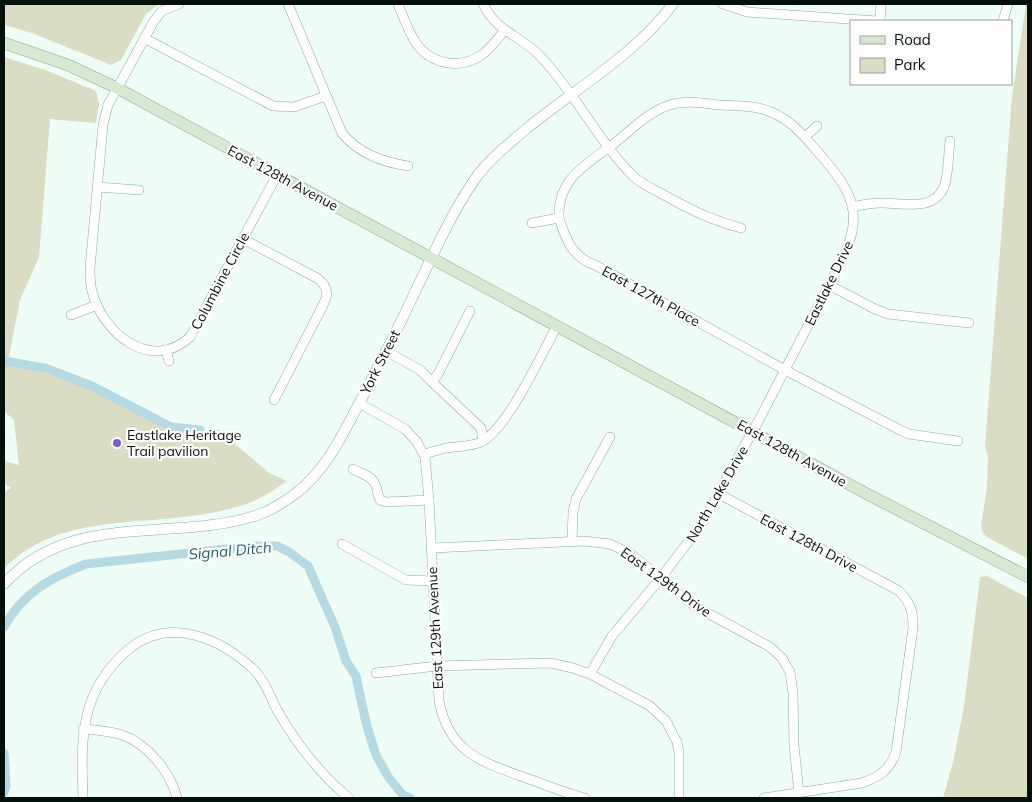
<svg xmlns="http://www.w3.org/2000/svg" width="1032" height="802" viewBox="0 0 1032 802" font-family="Mulish,sans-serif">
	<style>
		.green { fill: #dadcc3 }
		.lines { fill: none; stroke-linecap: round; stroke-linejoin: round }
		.canal { stroke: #b6dae3; stroke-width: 9 }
		.minor-casing { stroke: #87ac9a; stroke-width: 10 }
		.tertiary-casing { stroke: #87ac9a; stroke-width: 11 }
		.secondary-casing { stroke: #87ac9a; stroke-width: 12 }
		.minor { stroke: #fff; stroke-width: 9 }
		.tertiary { stroke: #fff; stroke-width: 10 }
		.secondary { stroke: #d7e9d0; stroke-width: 11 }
		.poi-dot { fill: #7d5ad5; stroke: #fff; stroke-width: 2 }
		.labels { text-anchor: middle; stroke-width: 4.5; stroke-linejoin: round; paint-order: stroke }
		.street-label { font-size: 14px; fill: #04110b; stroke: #fff }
		.poi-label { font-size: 14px; fill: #04110b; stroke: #fff; text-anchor: start }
		.water-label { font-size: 15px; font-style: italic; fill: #1c616f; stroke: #fff }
	</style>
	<rect width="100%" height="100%" fill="#eefef6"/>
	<g class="green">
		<polygon points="4,4 159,4 146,14 121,60 111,65 32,33 4,25"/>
		<polygon points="1026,5 1028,5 1028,559 987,537 983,533 981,526 987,487 988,457 985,446 1012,96"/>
		<polygon points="4,57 48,71 96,91 99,103 96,123 50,119 39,257 20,300 9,357 4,357"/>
		<path d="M4 364 39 371 95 390 179 437 199 440 218 429 269 473 287 481C278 487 268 494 258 499 245 505 224 511 210 513 140 527 59 512 4 569V492L11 488 4 483V461L19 465 14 420 4 411Z"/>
		<polygon points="987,576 1028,598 1028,798 943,798 954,758 964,706 980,577"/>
	</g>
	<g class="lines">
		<g class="canal">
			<polyline points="4,361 45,368 92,386 171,427 200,430"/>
			<path d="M4 627C22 593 52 577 86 564L256 546H277L289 552 308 566 335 627 346 661 356 676 366 723 376 755 389 778 403 795 410 798"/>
			<polyline points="4,753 6,786 4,792"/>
		</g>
		<g class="minor-casing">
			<g id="minor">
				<path d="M179 4 162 11 154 21 108 105 103 125 90 268C90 276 90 284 92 291 102 333 151 373 190 337L277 175"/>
				<path d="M288 4 342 133C359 154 383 162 408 166"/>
				<path d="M398 4C403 16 408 31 416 43 431 65 461 70 483 54 492 47 498 38 504 31"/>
				<path d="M483 4C498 34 521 35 541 57 575 93 597 139 632 175 641 184 653 189 664 195 691 210 711 220 741 228"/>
				<polyline points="723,4 747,12 877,21"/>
				<polyline points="880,21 881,4"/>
				<polyline points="1003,21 1008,4"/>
				<polyline points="144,38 273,106 294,107 326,96"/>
				<polyline points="805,137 817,126"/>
				<polyline points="97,187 139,190"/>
				<path d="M852 207C861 205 870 203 880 203 900 202 933 213 944 187 949 173 948 156 950 141"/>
				<path d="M559 218C557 182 582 167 608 148 628 134 646 112 670 105 685 100 703 103 719 105 736 106 755 105 771 112 791 120 803 135 817 151 851 190 866 211 841 262L760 418 701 525 660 579 612 636 590 674"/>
				<path d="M532 223 559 218C566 241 573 258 597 266L785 370 902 431 909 434 958 441"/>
				<path d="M243 239 317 278C333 290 326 299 319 313L274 400"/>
				<polyline points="829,285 875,309 888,314 969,323"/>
				<polyline points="71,315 97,305"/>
				<polyline points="166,350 169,361"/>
				<polyline points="386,351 420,370 432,382 481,428 483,441"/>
				<polyline points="432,382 438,374 470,311"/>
				<path d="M359 403 405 429 417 442 425 457 429 500 439 701C449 753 482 762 526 778 546 785 565 793 585 798"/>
				<path d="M424 454C431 452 439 450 446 448 458 446 470 447 481 442 507 430 542 353 557 326"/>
				<path d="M353 469C360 473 372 476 375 484 378 489 377 495 380 500L386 502 429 500"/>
				<path d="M719 494 899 591C911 603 913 612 913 628L896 752C890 770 879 777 862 783L764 798"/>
				<polyline points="572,542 573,512 576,499 610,437"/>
				<polyline points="342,544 406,580 433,581"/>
				<polyline points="432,548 584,541 610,544 631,554 693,605 770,647 782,658 790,672 793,693 794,746 799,793"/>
				<polyline points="376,673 437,666 550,663 573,668 590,674 650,706 666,721 677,742 679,753 679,798"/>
				<path d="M83 729C96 730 110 731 122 735 147 743 171 773 177 798"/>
				<path d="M83 798C81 739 79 691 129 649 170 616 221 638 255 671 266 682 270 697 277 710 296 743 320 774 349 798"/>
			</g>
		</g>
		<g class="tertiary-casing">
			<path id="tertiary" d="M4 584C55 528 124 533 193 527 217 525 240 522 263 513 274 509 285 501 295 494 326 471 342 435 360 402 379 365 398 329 415 292 433 255 452 212 475 179 489 159 508 145 526 129 575 89 635 55 673 4"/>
		</g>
		<g class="secondary-casing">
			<polyline id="secondary" points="4,43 68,65 117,88 869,495 1028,577"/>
		</g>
		<use href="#minor" class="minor"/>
		<use href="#tertiary" class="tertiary"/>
		<use href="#secondary" class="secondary"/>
	</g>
	<circle class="poi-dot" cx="117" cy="443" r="5"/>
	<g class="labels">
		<g class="street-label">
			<text transform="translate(283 178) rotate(28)" y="5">East 128th Avenue</text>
			<text transform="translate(220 281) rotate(-62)" y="5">Columbine Circle</text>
			<text transform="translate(829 283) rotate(-64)" y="5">Eastlake Drive</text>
			<text transform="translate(651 296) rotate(29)" y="5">East 127th Place</text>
			<text transform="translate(380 362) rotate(-63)" y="5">York Street</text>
			<text transform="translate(792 453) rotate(29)" y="5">East 128th Avenue</text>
			<text transform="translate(717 494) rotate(-60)" y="5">North Lake Drive</text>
			<text transform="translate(809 543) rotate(28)" y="5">East 128th Drive</text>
			<text transform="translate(666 582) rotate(36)" y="5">East 129th Drive</text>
			<text transform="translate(435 628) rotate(-93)" y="5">East 129th Avenue</text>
		</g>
		<g class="poi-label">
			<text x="127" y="440">Eastlake Heritage<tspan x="127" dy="16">Trail pavilion</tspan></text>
		</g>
		<g class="water-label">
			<text transform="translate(230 551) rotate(-5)" y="5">Signal Ditch</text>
		</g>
	</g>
	<rect width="1032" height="802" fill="none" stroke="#04110b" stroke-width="10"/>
	<rect x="850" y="20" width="162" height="65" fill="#ffffff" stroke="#9ba09d"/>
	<rect x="860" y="36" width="25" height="8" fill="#d7e9d0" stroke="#9ba09d"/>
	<text x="894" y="45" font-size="15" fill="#04110b">Road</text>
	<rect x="860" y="58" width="25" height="15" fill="#dadcc3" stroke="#9ba09d"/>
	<text x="894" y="70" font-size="15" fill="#04110b">Park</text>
</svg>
